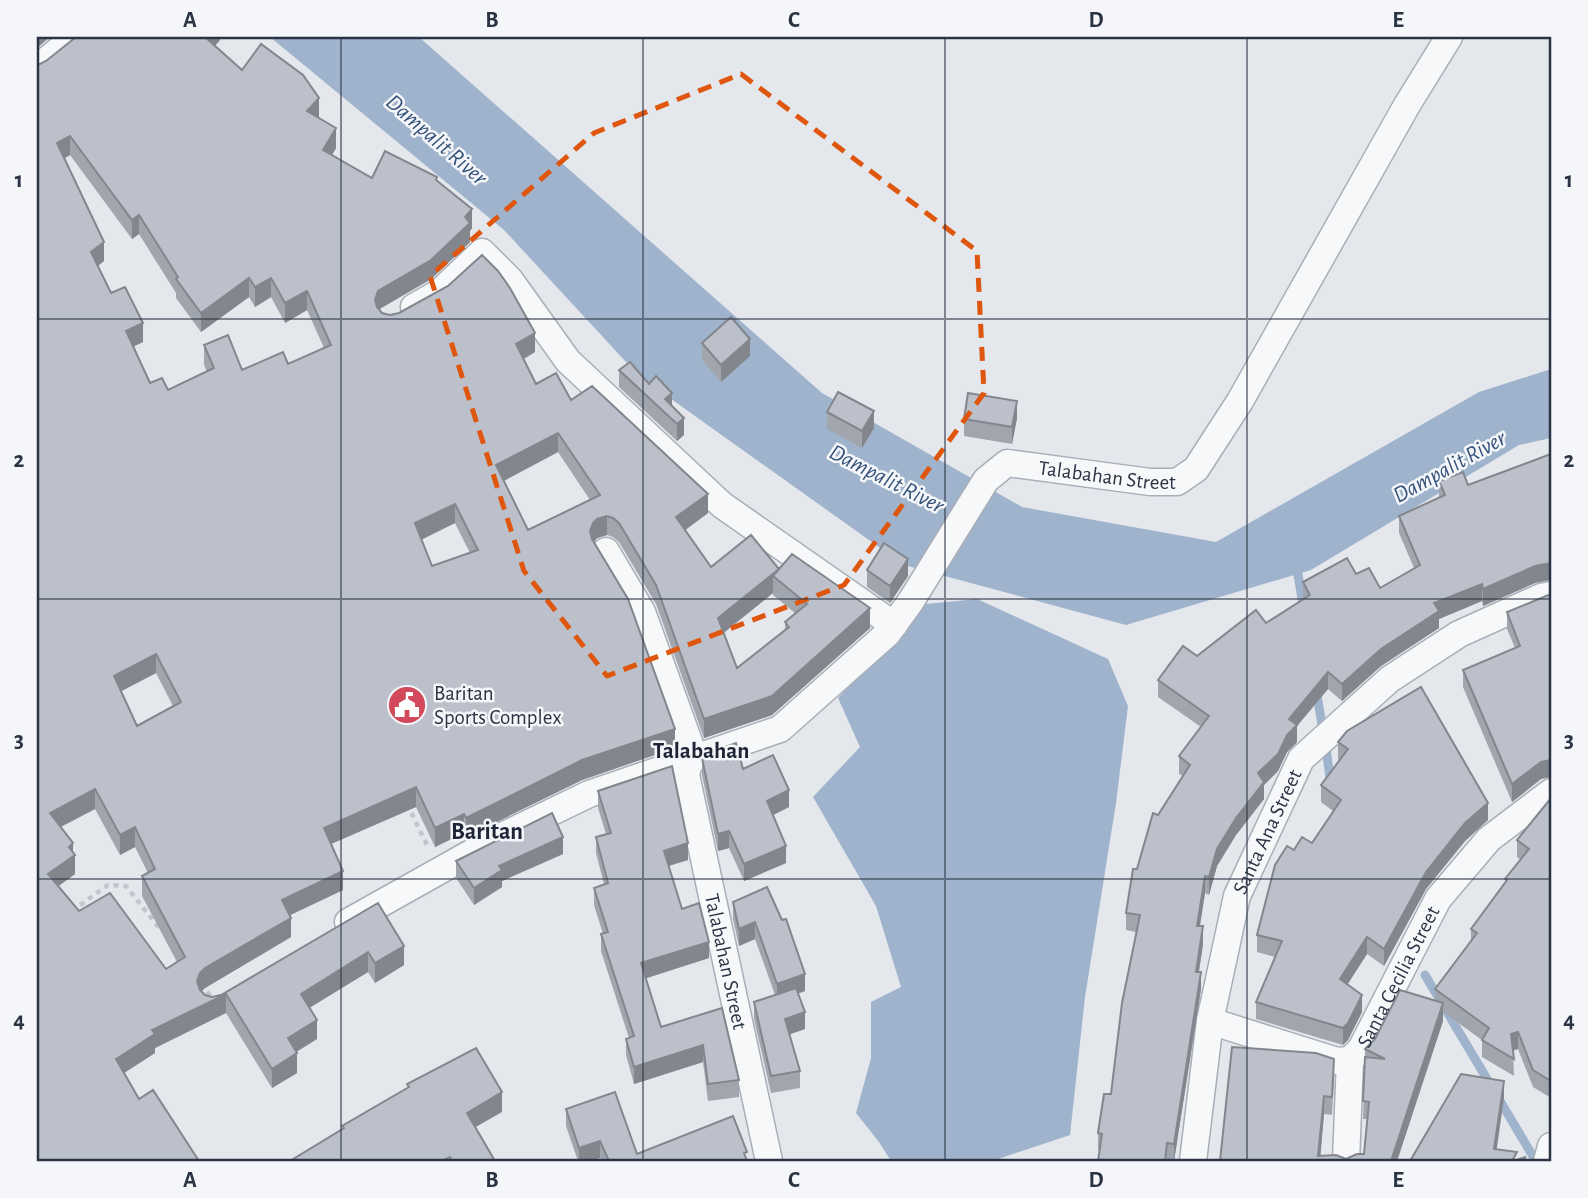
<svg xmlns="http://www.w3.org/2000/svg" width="1588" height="1198" viewBox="0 0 1588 1198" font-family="'Alegreya Sans',sans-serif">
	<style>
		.water { fill: #9fb4cc }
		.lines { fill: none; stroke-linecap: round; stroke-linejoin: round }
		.stream { stroke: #9fb4cc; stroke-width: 9 }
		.minor-casing { stroke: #a9aeb7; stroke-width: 29 }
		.path { stroke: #c2c5cb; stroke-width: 4.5; stroke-dasharray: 5 5; stroke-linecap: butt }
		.minor { stroke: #f7f8fa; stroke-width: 26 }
		.wall { fill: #a1a5ae; fill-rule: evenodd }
		.shaded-wall { fill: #83868d }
		.building { fill: #bbc0ca; stroke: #83868d; stroke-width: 2; fill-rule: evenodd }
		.marked { fill: none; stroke: #df570f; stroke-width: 5; stroke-dasharray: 14 9; stroke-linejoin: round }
		.grid { fill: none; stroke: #2b3445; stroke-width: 2; stroke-opacity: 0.55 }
		.labels { text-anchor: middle; stroke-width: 5; stroke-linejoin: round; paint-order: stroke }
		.street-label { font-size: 21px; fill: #2b3445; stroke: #f4f6f9 }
		.poi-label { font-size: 21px; fill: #2b3445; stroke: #f4f6f9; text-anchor: start }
		.water-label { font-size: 23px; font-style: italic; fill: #34527a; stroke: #f4f6f9 }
		.neighbourhood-label { font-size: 23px; font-weight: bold; fill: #1d2536; stroke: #f4f6f9 }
		.quarter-label { font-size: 24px; font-weight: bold; fill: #1d2536; stroke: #f4f6f9 }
		.neatline { fill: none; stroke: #2b3445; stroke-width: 2.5 }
		.grid-label { font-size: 23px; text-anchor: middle; font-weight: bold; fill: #2b3445 }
	</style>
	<rect width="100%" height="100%" fill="#e4e7ec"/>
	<g class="water">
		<polygon points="270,37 419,37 822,393 1022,507 1216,542 1479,392 1551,369 1551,438 1519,445 1311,570 1126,625 904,565 639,376 504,230"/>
		<polygon points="977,599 1108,659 1128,706 1116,803 1085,997 1070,1135 992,1161 891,1161 879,1142 856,1113 871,1058 871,1002 901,987 876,906 813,797 860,747 838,698 926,604"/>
	</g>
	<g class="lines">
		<g class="stream">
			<polyline points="1296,562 1304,611"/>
			<polyline points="1316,690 1323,730"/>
			<polyline points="1326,749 1331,784"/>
			<polyline points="1425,975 1534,1158"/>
		</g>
		<g class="minor-casing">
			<g id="minor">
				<polyline points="37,68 75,37"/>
				<polyline points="414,307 440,292 482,252 510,280 568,361 722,505 894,625"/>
				<path id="s1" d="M606 551 642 612 692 750 686 775 769 1161"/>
				<path id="s2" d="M348 922 498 838 589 794 780 729 887 634 911 601 986 480 1007 463 1150 482H1177L1196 469 1240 401 1407 105 1449 37"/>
				<path id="s3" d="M1210 1021 1337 1061 1350 1060 1361 1049 1438 899 1489 839 1551 792"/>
				<path id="s4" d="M1193 1161 1210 1021 1237 896 1301 759 1390 679 1459 634 1541 597 1551 595"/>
				<polyline points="1346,1161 1350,1060"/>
				<polyline points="1547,1161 1551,1146"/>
			</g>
		</g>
		<g class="path">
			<polyline points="407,804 428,847"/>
			<polyline points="72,911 108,885 126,886 160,929"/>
			<polyline points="202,983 212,999"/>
		</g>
		<use href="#minor" class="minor"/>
	</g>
	<g class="wall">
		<path d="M220 37V40L215 46 242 70 319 118 336 148 332 155 372 178 437 181 472 228 470 231V242L431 279 379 309 382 313 535 352 524 359 536 384 571 400 708 513 685 530 711 567 779 570 870 628 772 715 704 738 656 604 619 542 613 537 607 535 597 538 594 542 675 748 582 780 466 837 464 833 435 847 416 807 331 844 343 890 290 915 291 937 205 988 201 991 205 995 212 997 221 995 378 903 404 965 375 983 368 972 309 1008 317 1039 296 1052 297 1073 272 1088 226 1013 155 1048V1053L124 1073 139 1099 37 1161 40 64ZM70 155 132 239 139 234 176 293V298L201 332 249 297 255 307 271 297 285 323 307 310 324 348 288 364 242 370 204 345V365L207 372 168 390 150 383 134 346 143 342 111 293 98 266 104 261 64 158ZM558 452 590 500 528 530 504 481ZM455 523 470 553 432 566 421 539ZM773 593V595L796 614 785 622V630L737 668 724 633ZM156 673 173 706 137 726 121 691ZM95 809 120 855 135 847 148 873 142 876V896L177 962 166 969 79 911 58 886 75 874 73 853 61 827Z"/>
		<polygon points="702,343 750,356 721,382 702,360"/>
		<polygon points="619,370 649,384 672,406 684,435 677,441 619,387"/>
		<polygon points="827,412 874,428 862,448 827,429"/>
		<polygon points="1017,418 1012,444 964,436 964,419"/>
		<polygon points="1551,454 1551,580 1535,583 1483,606 1482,601 1439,619 1439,628 1381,666 1342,701 1328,689 1297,726 1297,742 1287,752 1278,771 1264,785 1264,799 1236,835 1217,866 1209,895 1205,893 1200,926 1203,944 1199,972 1201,989 1174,1161 1098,1161 1100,1150 1098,1150 1098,1133 1111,1094 1136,932 1126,930 1126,913 1137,869 1158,815 1183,776 1179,774 1179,756 1201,727 1158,697 1158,680 1197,656 1266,623 1303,599 1303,582 1356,574 1380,588 1414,568 1399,533 1399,516 1439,498 1439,481 1468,485"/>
		<polygon points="867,570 908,576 890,603 867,587"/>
		<polygon points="1551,594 1551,777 1541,779 1512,802 1463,687 1463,670 1515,648 1507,629 1507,612"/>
		<polygon points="1338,742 1488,820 1465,841 1426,889 1384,966 1367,954 1347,985 1362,1012 1348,1040 1343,1045 1256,1019 1256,1002 1275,957 1257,952 1257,935 1294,850 1312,843 1333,811 1321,802 1321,785 1340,760 1338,759"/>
		<polygon points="702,758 743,769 789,807 773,815 786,863 744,881 729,848 718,851 702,775"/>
		<polygon points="598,791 688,860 669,866 682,909 709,958 645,978 661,1027 722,1008 739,1080 739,1097 708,1101 703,1062 634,1084 626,1055 626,1039 629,1038 601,951 601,934 603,934 594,905 594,888 604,884 596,853 596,837 606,834 598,808"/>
		<polygon points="1551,798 1551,1098 1533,1087 1518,1049 1513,1050 1514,1076 1482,1057 1482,1040 1443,1012 1443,1021 1397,1161 1220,1161 1334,1076 1332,1115 1324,1114 1320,1156 1346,1159 1364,1154 1367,1119 1363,1119 1365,1049 1435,1001 1435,989 1471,941 1471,929 1505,884 1505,879 1521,860 1517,857 1517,840"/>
		<polygon points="563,854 502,881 502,887 474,905 456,878 456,861"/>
		<polygon points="767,887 805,991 798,993 805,1029 790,1034 800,1071 800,1088 771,1093 754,1019 754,1002 775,995 755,939 739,946 733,919 733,902"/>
		<polygon points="566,1109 637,1154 747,1161 602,1161 600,1158 590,1161 578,1161 566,1126"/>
	</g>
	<g class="shaded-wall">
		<polygon points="37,37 50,37 37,48"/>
		<polygon points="205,37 220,37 220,40 205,56"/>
		<polygon points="319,98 319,118 307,131 307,111"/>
		<polygon points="336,128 336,148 323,170 323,150"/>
		<polygon points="70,136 70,155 57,163 57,143"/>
		<polygon points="472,209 472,228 470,231 470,242 431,279 378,310 375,300 378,291 465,217"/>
		<polygon points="139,215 139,234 132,239 132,220"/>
		<polygon points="104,242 104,261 91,271 91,252"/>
		<polygon points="249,278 249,297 201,332 201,313"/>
		<polygon points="271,278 271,297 255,307 255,287"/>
		<polygon points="307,291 307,310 285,323 285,303"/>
		<polygon points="143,323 143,342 126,350 126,331"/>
		<polygon points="535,333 535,352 516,363 516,344"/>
		<polygon points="750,339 750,356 721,382 721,365"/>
		<polygon points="672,393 672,410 665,399"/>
		<polygon points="1017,401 1017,418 1012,444 1012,427"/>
		<polygon points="874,411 874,428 862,448 862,431"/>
		<polygon points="684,418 684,435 677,441 677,424"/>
		<polygon points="558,433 558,452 496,485 496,465"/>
		<polygon points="708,494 708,513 676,537 676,517"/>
		<polygon points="455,504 455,523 415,543 415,523"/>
		<polygon points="607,516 607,535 597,538 593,543 590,531 593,523 597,519"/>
		<polygon points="908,559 908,576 890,603 890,586"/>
		<polygon points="1549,562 1549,580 1535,583 1483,606 1483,589 1535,566"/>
		<polygon points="779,569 773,576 773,593 718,637 718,618"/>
		<polygon points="1482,584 1482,601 1439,619 1439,628 1381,666 1342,701 1342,684 1434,603"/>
		<polygon points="870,608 870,628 772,715 704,738 704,719"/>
		<polygon points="156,654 156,673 114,695 114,676"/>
		<polygon points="1328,672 1328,689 1297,726 1297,742 1287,752 1278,771 1264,785 1264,799 1236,835 1217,866 1209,895 1209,877 1217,849 1236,818 1258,773 1289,719"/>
		<polygon points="675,729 675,748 582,780 466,837 466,818 582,760"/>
		<polygon points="1551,760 1551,777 1541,779 1512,802 1512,784 1541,762"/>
		<polygon points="416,787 416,807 324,847 324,828"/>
		<polygon points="95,789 95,809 50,832 50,813"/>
		<polygon points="789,790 789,807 767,818 767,801"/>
		<polygon points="1488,803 1488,820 1465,841 1426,889 1384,966 1384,949 1426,872 1465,823"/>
		<polygon points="464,814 464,833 435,847 435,828"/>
		<polygon points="135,827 135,847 120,855 120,835"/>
		<polygon points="729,831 729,848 718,851 718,834"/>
		<polygon points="563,837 563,854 502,881 502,887 474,905 474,888 499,866"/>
		<polygon points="73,843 73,856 75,855 75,874 48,894 48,874 69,847"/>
		<polygon points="688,843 688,860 664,867 664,851"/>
		<polygon points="786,846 786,863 744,881 744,864"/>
		<polygon points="343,871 343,890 282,919 282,900"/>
		<polygon points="1205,876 1205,893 1197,943 1197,926"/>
		<polygon points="291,918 291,937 205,988 200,993 197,981 200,973 205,968"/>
		<polygon points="755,922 755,939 739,946 739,929"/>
		<polygon points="1203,926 1203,944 1196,989 1196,972"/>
		<polygon points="1367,937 1367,954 1340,996 1340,979"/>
		<polygon points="709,942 709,958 641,980 641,963"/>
		<polygon points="404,946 404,965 375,983 375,963"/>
		<polygon points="368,952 368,972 301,1013 301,994"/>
		<polygon points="1201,972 1201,989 1174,1161 1174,1144"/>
		<polygon points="805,974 805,991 777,1001 777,984"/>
		<polygon points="226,994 226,1013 155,1048 155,1053 116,1078 116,1059 152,1030"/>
		<polygon points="1362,995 1362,1012 1348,1040 1343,1045 1343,1028"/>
		<polygon points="1443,1003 1443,1021 1397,1161 1391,1161"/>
		<polygon points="805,1012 805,1029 785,1036 785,1019"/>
		<polygon points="317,1020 317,1039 288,1057 288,1038"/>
		<polygon points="1518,1032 1518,1049 1511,1051 1511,1034"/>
		<polygon points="703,1045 703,1062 634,1084 634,1067"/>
		<polygon points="297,1053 297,1073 272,1088 272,1069"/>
		<polygon points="1504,1081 1504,1098 1495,1161 1494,1149"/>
		<polygon points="502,1092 502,1112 467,1132 467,1113"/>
		<polygon points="1324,1096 1324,1114 1320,1161 1318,1161"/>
		<polygon points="600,1141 600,1158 590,1161 579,1161 579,1148"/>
	</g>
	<g class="building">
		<path d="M76 37H205L242 70 261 44 303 75 319 98 307 111 336 128 323 150 372 178 385 151 437 177 436 180 472 209 465 217 470 223 431 260 378 291 375 300 377 307 382 313 390 315 399 313 448 286 482 255 498 271 510 288 535 333 516 344 536 384 556 373 571 400 592 386 708 494 676 517 711 567 751 535 779 569 718 618 737 668 789 627 785 622 807 604 773 576 792 554 870 608 772 696 704 719 656 585 619 523 613 518 607 516 597 519 593 523 590 531 592 539 628 599 675 729 582 760 466 818 464 814 435 828 416 787 324 828 343 871 282 900 291 918 205 968 200 973 197 981 200 990 205 995 212 997 221 995 378 903 404 946 375 963 368 952 301 994 317 1020 288 1038 297 1053 272 1069 226 994 152 1030 155 1034 116 1059 139 1099 153 1090 199 1161H37V64H40L46 61ZM70 136 132 220 139 215 178 277 176 279 201 313 249 278 255 287 271 278 285 303 307 291 331 345 288 364 283 352 242 370 228 335 204 345 214 368 168 390 162 378 150 383 126 331 143 323 125 287 111 293 91 252 104 242 57 143ZM558 433 600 495 528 530 496 465ZM455 504 478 550 432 566 415 523ZM156 654 181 702 137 726 114 676ZM95 789 120 835 135 827 155 869 142 876 185 957 166 969 110 893 79 911 48 874 75 855 69 847 73 843 50 813Z"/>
		<polygon points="731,317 750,339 721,365 702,343"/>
		<polygon points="630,362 649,384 656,376 672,393 665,399 684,418 677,424 619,370"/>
		<polygon points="838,392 874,411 862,431 827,412"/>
		<polygon points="968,393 1017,401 1012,427 964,419"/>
		<polygon points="1551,454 1551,563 1535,566 1483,589 1482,584 1434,603 1439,611 1381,649 1342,684 1328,672 1289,719 1297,725 1287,735 1278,754 1258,773 1264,782 1236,818 1217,849 1209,877 1205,876 1197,926 1203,926 1196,972 1201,972 1174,1144 1167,1143 1165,1161 1098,1161 1102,1134 1098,1133 1104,1094 1111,1094 1122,1003 1140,915 1126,913 1133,869 1137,869 1153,813 1158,815 1190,765 1179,756 1209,716 1158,680 1183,646 1197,656 1256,610 1266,623 1310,595 1303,582 1347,558 1356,574 1369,568 1380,588 1420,565 1399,516 1445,495 1439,481 1463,472 1468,485"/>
		<polygon points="884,543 908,559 890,586 867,570"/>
		<polygon points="1551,594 1551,760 1541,762 1512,784 1463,670 1520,646 1507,612"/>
		<polygon points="1421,687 1488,803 1465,823 1426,872 1384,949 1367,937 1340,979 1362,995 1348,1023 1343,1028 1256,1002 1282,941 1257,935 1275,865 1287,846 1294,850 1302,837 1312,843 1341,800 1321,785 1348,749 1338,742 1347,731"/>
		<polygon points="736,743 743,769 773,755 789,790 767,801 786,846 744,864 729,831 718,834 702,758 703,755"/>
		<polygon points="672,766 688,843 664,851 682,909 699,903 709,942 641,963 661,1027 722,1008 739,1080 708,1084 703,1045 634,1067 626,1039 634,1036 601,934 608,932 594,888 608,883 596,837 611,833 598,791"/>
		<polygon points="1551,798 1551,1081 1533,1070 1518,1032 1511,1034 1514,1059 1482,1040 1489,1028 1435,989 1477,933 1471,929 1507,880 1505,879 1529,849 1517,840"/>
		<polygon points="552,813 563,837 499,866 502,870 474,888 456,861"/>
		<polygon points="767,887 782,920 786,919 805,974 777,984 755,922 739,929 733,902"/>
		<polygon points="796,988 805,1012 785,1019 800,1071 771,1076 754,1002"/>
		<polygon points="1400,990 1443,1003 1391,1161 1220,1161 1232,1047 1316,1053 1334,1059 1332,1097 1324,1096 1318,1156 1336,1155 1346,1159 1357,1154 1364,1154 1369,1102 1363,1101 1365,1057 1385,1059 1365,1049 1375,1039"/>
		<polygon points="476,1048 502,1092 467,1113 495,1161 452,1161 450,1157 442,1161 290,1161 344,1128 342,1126 409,1087 407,1084"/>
		<polygon points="1461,1074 1504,1081 1494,1149 1517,1152 1512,1161 1410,1161"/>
		<polygon points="615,1092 637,1154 733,1116 747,1152 744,1153 747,1161 609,1161 600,1141 579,1148 566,1109"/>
		<polygon points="1525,1157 1526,1161 1514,1161"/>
	</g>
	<path class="marked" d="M741 74 977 251 984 393 844 585 607 676 524 571 430 276 594 133Z"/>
	<path class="grid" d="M341 37V1161M643 37V1161M945 37V1161M1247 37V1161M37 319H1551M37 599H1551M37 879H1551"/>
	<defs>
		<g id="civic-disc" transform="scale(2.0125)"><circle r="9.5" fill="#d1495b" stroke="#f4f6f9"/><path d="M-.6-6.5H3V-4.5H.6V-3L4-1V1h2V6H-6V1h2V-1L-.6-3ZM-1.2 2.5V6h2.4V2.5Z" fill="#fff"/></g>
	</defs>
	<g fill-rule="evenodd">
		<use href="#civic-disc" x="407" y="705"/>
	</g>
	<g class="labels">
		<g class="street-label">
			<text dy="7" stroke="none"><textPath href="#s2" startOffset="929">Talabahan Street</textPath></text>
			<text dy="7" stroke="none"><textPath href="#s4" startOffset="340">Santa Ana Street</textPath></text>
			<text dy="7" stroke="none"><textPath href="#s1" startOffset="434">Talabahan Street</textPath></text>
			<text dy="7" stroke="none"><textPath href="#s3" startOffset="243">Santa Cecilia Street</textPath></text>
		</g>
		<g class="poi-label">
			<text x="434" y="700">Baritan<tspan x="434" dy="24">Sports Complex</tspan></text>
		</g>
		<g class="water-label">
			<text transform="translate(437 139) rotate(41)" y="8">Dampalit River</text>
			<text transform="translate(1449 466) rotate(-29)" y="8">Dampalit River</text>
			<text transform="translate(887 478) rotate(27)" y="8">Dampalit River</text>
		</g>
		<g class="neighbourhood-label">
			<text x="701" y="758">Talabahan</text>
		</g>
		<g class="quarter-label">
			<text x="487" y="839">Baritan</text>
		</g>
	</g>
	<rect width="1588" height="1198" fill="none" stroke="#f4f6f9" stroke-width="77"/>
	<rect x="38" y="38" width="1512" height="1122" class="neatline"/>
	<g class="grid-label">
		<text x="190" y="27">A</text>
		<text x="492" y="27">B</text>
		<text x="794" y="27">C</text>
		<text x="1096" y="27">D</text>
		<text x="1398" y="27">E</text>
		<text x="19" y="187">1</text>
		<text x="1569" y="187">1</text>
		<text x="19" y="467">2</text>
		<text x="1569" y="467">2</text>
		<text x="19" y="747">3</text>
		<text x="1569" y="747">3</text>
		<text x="19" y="1027">4</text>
		<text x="1569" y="1027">4</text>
		<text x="190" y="1187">A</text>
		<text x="492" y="1187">B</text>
		<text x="794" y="1187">C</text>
		<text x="1096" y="1187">D</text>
		<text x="1398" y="1187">E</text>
	</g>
</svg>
